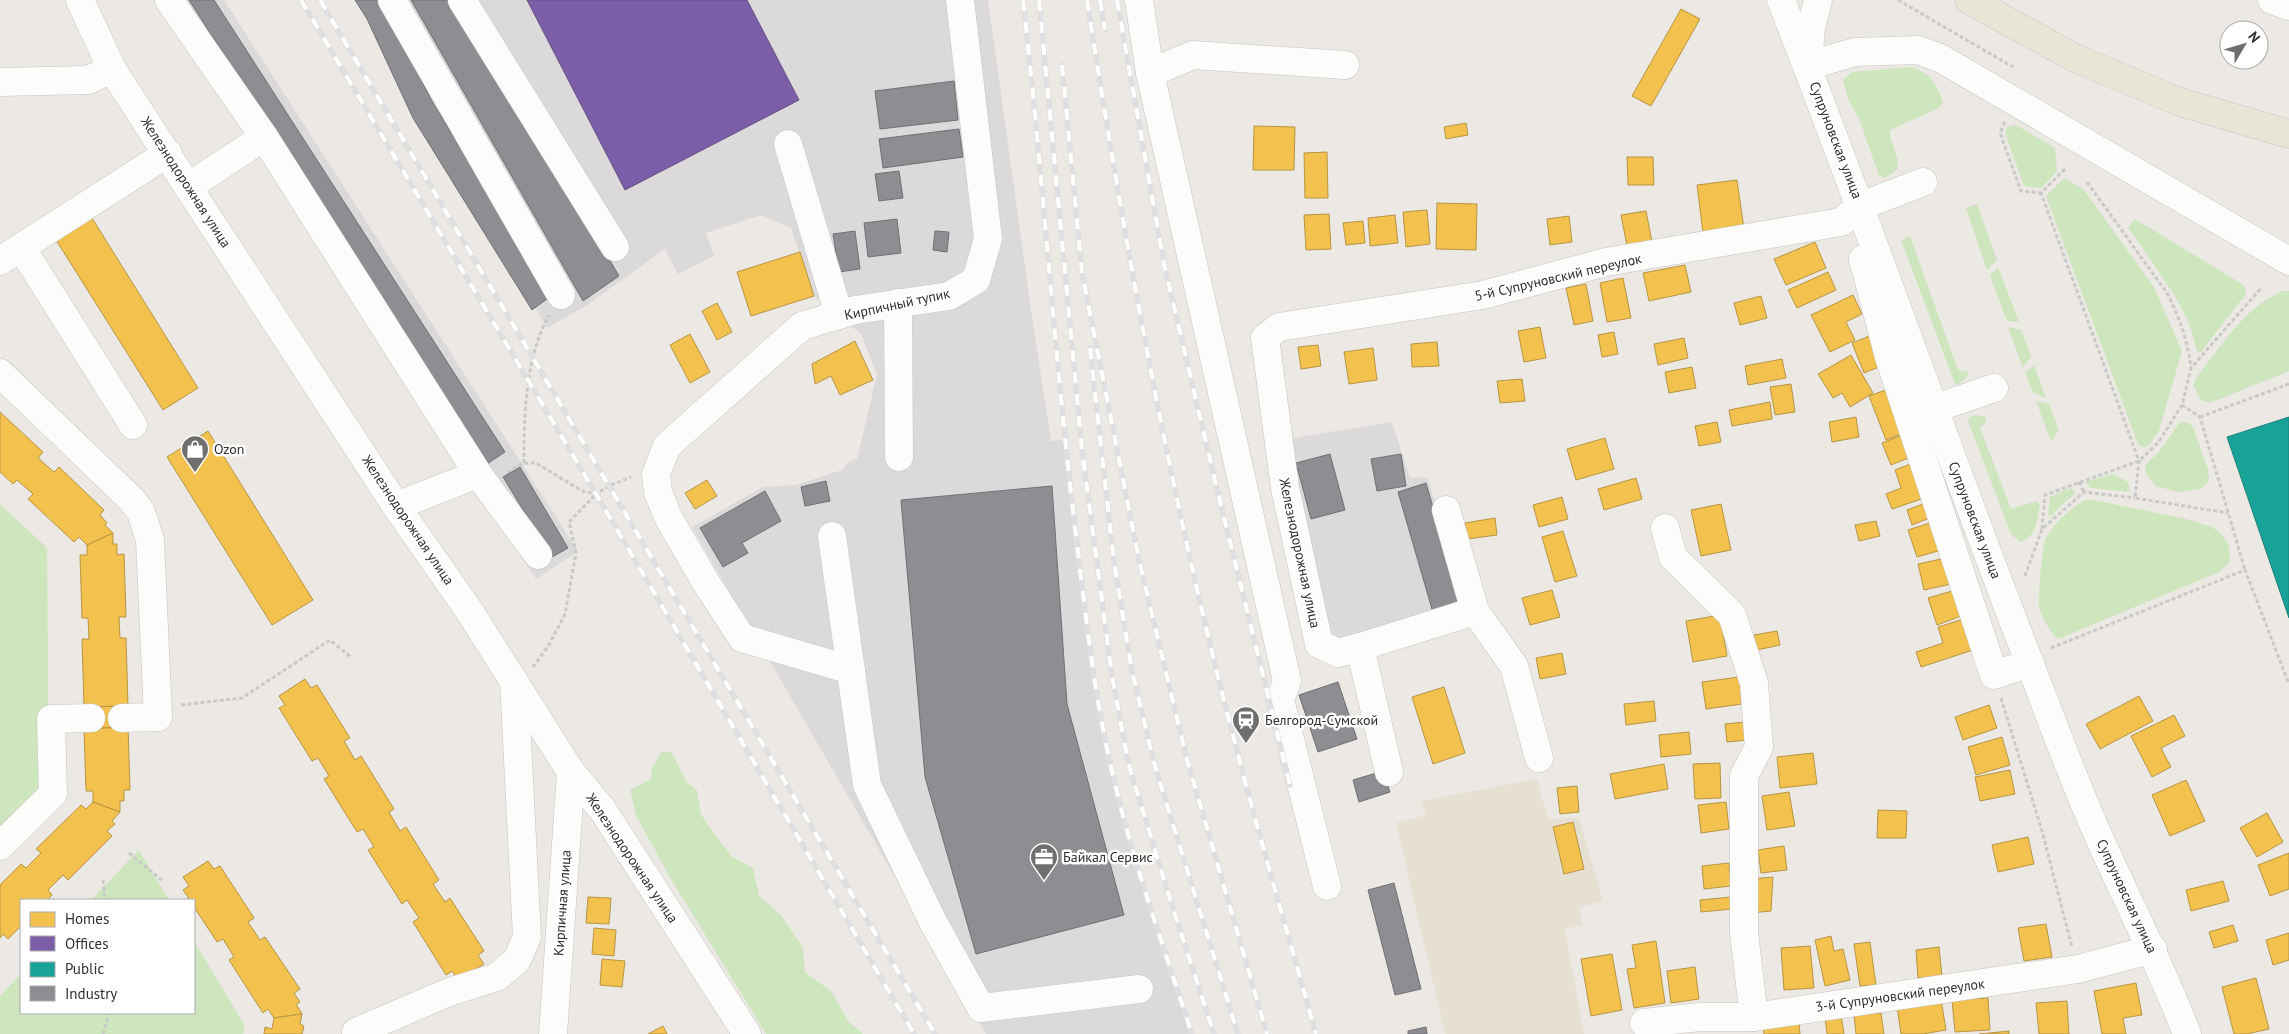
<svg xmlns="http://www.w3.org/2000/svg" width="2289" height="1034" viewBox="0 0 2289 1034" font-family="'PT Sans',sans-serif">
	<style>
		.industrial { fill: #dcd9db }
		.education { fill: #e6e0d3 }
		.green { fill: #cee6be }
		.homes { fill: #f2c14e; stroke: #b79544 }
		.offices { fill: #7b5ea7; stroke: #645083 }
		.public { fill: #17a398; stroke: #1e8078 }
		.industry { fill: #8d8d92; stroke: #707074 }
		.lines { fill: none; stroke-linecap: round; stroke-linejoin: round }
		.minor-casing { stroke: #c5c4c5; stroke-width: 29 }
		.major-casing { stroke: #c6c5c4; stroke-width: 29 }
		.path { stroke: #c9c9c8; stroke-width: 3; stroke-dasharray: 4 2.5; stroke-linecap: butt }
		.minor { stroke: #fcfcfb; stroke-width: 28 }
		.major { stroke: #e8e4d6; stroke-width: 28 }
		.rail-casing { stroke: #dfdfe1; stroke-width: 5.5 }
		.rail { stroke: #fff; stroke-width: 4; stroke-dasharray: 11; stroke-linecap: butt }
		.labels { text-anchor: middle; stroke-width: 5; stroke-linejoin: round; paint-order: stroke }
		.street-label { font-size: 14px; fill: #2e2e2e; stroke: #fff }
		.poi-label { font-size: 14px; fill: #2e2e2e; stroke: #fff; text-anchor: start }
	</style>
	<rect width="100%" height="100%" fill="#ece8e4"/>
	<g class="industrial">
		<polygon points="157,0 224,0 578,551 536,579"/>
		<polygon points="357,0 988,0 1032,317 1051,441 1067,440 1106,759 1189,1034 986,1034 692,527 763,487 796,485 842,470 850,461 857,459 877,375 861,334 814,296 791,228 761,215 706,233 714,256 678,274 665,249 587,305 547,328"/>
		<polygon points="1392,422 1410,478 1427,477 1469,608 1341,646 1322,633 1267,445 1305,436"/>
	</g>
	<polygon class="education" points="1537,779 1548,819 1579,818 1603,901 1580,907 1582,925 1565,929 1584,1034 1445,1034 1396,823 1426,815 1421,801"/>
	<g class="green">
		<path d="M1911 67C1931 73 1936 84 1943 102L1939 108 1890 130C1889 145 1901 155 1897 170L1885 178 1879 176 1860 121 1848 99 1843 80 1852 72Z"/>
		<polygon points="2016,125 2055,148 2057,171 2041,188 2024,186 2005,133 2007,127"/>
		<polygon points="2064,178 2083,189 2154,287 2182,351 2159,431 2150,444 2144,448 2138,444 2046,196"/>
		<polygon points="1977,204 1997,260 1987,270 1966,208"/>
		<polygon points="2135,219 2242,284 2246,289 2245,295 2201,352 2197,351 2189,323 2175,296 2128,227"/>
		<path d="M1910 236 1958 370 1969 372C1967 379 1962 384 1955 384L1901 240Z"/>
		<polygon points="1998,267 2019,322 2007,321 1990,276"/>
		<path d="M2282 291H2289V371L2210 403 2201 400 2193 385 2198 375C2224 343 2243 309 2282 291Z"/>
		<polygon points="2008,327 2021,330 2031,356 2023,368"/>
		<polygon points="2034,365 2046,398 2033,393 2025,373"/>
		<polygon points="2036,401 2049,404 2059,430 2051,442"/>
		<path d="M1975 415 1985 417 1986 422 1980 428 2011 509 2036 501 2040 504C2037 519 2037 537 2020 542L2011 534 1968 421 1970 417Z"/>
		<polygon points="2180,422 2188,423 2193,427 2208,469 2209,481 2201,489 2178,492 2156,486 2147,475 2145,465 2159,452"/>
		<polygon points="2113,474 2128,482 2130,490 2126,492 2091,488 2085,482"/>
		<polygon points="2070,488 2075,491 2075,494 2058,508 2052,516 2048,515 2050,497"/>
		<path d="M2085 500H2094L2186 519 2212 527 2222 535 2229 546 2230 562 2219 572 2058 639C2049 631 2042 618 2039 606 2038 600 2042 546 2045 541 2052 524 2070 509 2085 500Z"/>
		<polygon points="0,504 47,548 49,794 0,842"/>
		<polygon points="662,751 672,753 687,783 697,790 701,814 708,825 731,856 753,868 759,896 780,914 803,948 805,972 832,992 848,1021 863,1034 766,1034 671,879 636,816 630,790 651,779 652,768"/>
		<polygon points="139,850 169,900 91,900"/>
		<polygon points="194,941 245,1026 243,1034 0,1034 0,996 21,974 21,1013 194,1013"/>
	</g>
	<g class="homes">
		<polygon points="1681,9 1700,19 1651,106 1632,96"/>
		<polygon points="1466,123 1468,135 1446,139 1444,127"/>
		<polygon points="1254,126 1295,127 1294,170 1253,170"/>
		<polygon points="1327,152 1328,198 1305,198 1304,153"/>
		<polygon points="1627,157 1653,157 1654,185 1628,185"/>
		<polygon points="1737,180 1744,229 1703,233 1697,185"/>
		<polygon points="1437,203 1477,204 1476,250 1436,249"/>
		<polygon points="1427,210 1430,244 1406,247 1403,212"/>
		<polygon points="1646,211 1652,242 1627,246 1621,215"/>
		<polygon points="1329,214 1331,249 1306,250 1304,215"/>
		<polygon points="1395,215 1398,243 1370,246 1368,218"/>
		<polygon points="1569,216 1572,242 1550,245 1547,219"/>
		<polygon points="92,218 198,388 163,410 56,240"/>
		<polygon points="1363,221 1365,243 1346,245 1343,223"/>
		<polygon points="1815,242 1826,268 1786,285 1774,259"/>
		<polygon points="800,252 814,296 751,316 737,272"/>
		<polygon points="1685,265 1691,292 1649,301 1643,273"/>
		<polygon points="1828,272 1836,290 1797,308 1788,290"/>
		<polygon points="1623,278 1631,318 1607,322 1600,283"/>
		<polygon points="1586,284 1593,321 1574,325 1566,288"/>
		<polygon points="1853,295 1862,314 1846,322 1855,340 1830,352 1811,315"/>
		<polygon points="1761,296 1767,318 1740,325 1734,303"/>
		<polygon points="717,303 732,332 717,340 702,311"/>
		<polygon points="1540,327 1546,358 1524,362 1518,331"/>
		<polygon points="1614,332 1618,354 1602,357 1598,335"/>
		<polygon points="690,334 710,372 690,383 670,345"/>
		<polygon points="1872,335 1884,365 1864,373 1852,343"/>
		<polygon points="1684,338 1688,358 1658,365 1654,344"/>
		<polygon points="855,341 873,380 840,395 831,376 815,384 812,364"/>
		<polygon points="1437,342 1439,366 1412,367 1411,344"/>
		<polygon points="1318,345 1321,366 1301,369 1298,347"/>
		<polygon points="1373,348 1377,380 1349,384 1344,352"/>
		<polygon points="1851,355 1873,393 1850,407 1842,393 1833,398 1818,374"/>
		<polygon points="1782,359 1786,378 1748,385 1745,366"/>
		<polygon points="1692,367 1696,388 1669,393 1665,372"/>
		<polygon points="1522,379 1525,401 1500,403 1497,381"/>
		<polygon points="1791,384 1795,412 1775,415 1770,387"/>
		<polygon points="1894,387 1911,430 1886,440 1869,396"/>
		<polygon points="1770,402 1772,419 1732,426 1729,410"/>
		<polygon points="0,412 43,452 38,458 54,472 59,467 104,510 100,515 107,523 105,525 113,533 87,545 79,537 74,542 28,499 33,494 17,480 13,484 0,472"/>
		<polygon points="1856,417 1859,437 1832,442 1829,422"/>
		<polygon points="1717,422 1721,442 1699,446 1695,426"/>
		<polygon points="208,431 313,600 272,625 167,457"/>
		<polygon points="1909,432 1918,454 1891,465 1882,443"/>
		<polygon points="1605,438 1614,469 1576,480 1567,449"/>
		<polygon points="1918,461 1930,496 1892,509 1886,494 1901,488 1895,470"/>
		<polygon points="1636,478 1642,499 1604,510 1598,489"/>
		<polygon points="707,480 717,496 695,509 685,493"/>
		<polygon points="1562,497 1568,519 1539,527 1533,505"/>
		<polygon points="1931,501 1937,515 1912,525 1907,510"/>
		<polygon points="1721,504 1731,550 1701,556 1691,510"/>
		<polygon points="1495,518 1497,535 1467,539 1465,523"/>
		<polygon points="1876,521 1880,536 1859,541 1855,525"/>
		<polygon points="1936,521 1945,549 1917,557 1908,530"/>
		<polygon points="1563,531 1577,576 1555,582 1542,537"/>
		<polygon points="113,533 113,544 117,544 117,555 124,554 126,617 119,617 120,638 126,638 128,706 84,707 82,639 89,639 88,618 82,618 80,555 87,555 87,545"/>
		<polygon points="1950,557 1956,583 1924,590 1918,564"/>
		<polygon points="1959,589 1967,614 1937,625 1928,598"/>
		<polygon points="1552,590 1560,617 1530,625 1522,598"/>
		<polygon points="1720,615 1727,656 1693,662 1686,621"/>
		<polygon points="1970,617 1979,648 1921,667 1916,652 1943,643 1938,627"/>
		<polygon points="1777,631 1780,645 1757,650 1754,635"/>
		<polygon points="1562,653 1566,674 1540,679 1536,658"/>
		<polygon points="1739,677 1742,704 1706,709 1702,682"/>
		<polygon points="305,679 311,688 317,685 350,738 344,741 355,760 361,756 394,809 389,812 400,831 406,827 439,880 433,884 445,902 450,898 484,951 478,955 484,964 458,980 452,971 446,975 413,922 419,918 407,900 402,904 368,850 374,847 363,829 357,832 324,779 329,776 318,758 312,761 279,708 285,705 279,696"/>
		<polygon points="1444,687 1465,753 1433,764 1412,697"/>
		<polygon points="2139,696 2153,721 2100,749 2086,724"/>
		<polygon points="1654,701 1656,721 1626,725 1624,704"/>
		<polygon points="1989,705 1997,728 1963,740 1955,717"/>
		<polygon points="121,706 122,728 91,728 91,707"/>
		<polygon points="2174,715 2185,736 2161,748 2171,767 2152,777 2131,736"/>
		<polygon points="1746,722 1748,740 1727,742 1725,724"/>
		<polygon points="128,727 130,790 124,790 124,801 120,801 120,812 93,802 93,791 86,791 84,729"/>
		<polygon points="1689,732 1691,754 1661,757 1659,735"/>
		<polygon points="2002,737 2010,765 1976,775 1968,747"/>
		<polygon points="1813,753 1817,784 1780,788 1777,757"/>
		<polygon points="1720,763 1721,798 1695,799 1693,764"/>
		<polygon points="1664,764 1668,789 1615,799 1610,774"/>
		<polygon points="2010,770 2015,794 1980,801 1975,777"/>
		<polygon points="2186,780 2205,821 2170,836 2152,795"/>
		<polygon points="1577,786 1579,812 1560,814 1557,788"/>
		<polygon points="1789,792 1795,826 1767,830 1762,796"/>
		<polygon points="93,802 120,812 112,821 115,824 107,831 112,836 68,880 63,875 48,890 52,895 47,900 21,900 21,926 8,939 3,934 0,938 0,885 21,864 26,868 41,853 36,849 81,805 86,809"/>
		<polygon points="1726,802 1729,829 1701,833 1698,805"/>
		<polygon points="1878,810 1907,811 1906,838 1877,838"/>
		<polygon points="2267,813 2283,842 2257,857 2240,828"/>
		<polygon points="1573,822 1584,869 1564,874 1553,827"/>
		<polygon points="2028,837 2034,864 1998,872 1992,845"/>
		<polygon points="1784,846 1787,870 1761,873 1758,850"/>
		<polygon points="2289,853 2289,889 2270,896 2258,865"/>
		<polygon points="208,861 214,869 220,866 254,918 248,922 260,940 265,937 300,989 294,993 300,1002 296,1004 302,1014 274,1018 268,1009 263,1013 229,960 234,957 223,939 217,942 194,907 194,900 190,900 183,890 189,886 183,877"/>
		<polygon points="1729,863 1731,886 1704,889 1702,866"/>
		<polygon points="1773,877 1771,911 1750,913 1752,879"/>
		<polygon points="2223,881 2229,901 2191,911 2186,890"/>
		<polygon points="588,897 611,898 609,924 586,923"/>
		<polygon points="1731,897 1733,909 1701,912 1700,900"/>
		<polygon points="2046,924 2052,957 2024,961 2018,928"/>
		<polygon points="2233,925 2238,941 2214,948 2209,932"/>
		<polygon points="594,928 616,930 614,956 592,954"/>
		<polygon points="2289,933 2289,960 2273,965 2266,940"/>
		<polygon points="1831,936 1834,951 1843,949 1850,980 1825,986 1815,940"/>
		<polygon points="1656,941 1665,1003 1634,1008 1627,969 1636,968 1632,945"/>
		<polygon points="1870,942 1876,985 1860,986 1854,944"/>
		<polygon points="1810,946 1814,988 1784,990 1781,948"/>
		<polygon points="1939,947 1942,976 1918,978 1916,950"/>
		<polygon points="1612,954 1622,1010 1591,1016 1581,959"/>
		<polygon points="602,959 625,961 622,987 600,985"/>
		<polygon points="1695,967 1699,999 1671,1003 1667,971"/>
		<polygon points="2256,978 2269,1029 2247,1034 2234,1034 2222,987"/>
		<polygon points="2136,983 2142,1015 2123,1018 2126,1034 2102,1034 2094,991"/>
		<polygon points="1988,998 1990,1030 1955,1032 1952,1000"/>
		<polygon points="1941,999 1946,1030 1923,1034 1901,1034 1897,1006"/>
		<polygon points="2067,1001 2069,1034 2039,1034 2036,1003"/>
		<polygon points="1881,1013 1884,1034 1856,1034 1854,1015"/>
		<polygon points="302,1014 300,1024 304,1026 302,1034 264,1034 265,1027 272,1029 274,1018"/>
		<polygon points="1841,1015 1844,1034 1827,1034 1825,1017"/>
		<polygon points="1799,1023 1800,1034 1764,1034 1763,1027"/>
		<polygon points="663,1026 667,1034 648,1034"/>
		<polygon points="2009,1031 2009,1034 1979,1034"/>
	</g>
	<polygon class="offices" points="527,0 747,0 799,100 625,190"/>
	<polygon class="public" points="2289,417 2289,618 2227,437"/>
	<g class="industry">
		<polygon points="189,0 214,0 505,452 487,464"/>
		<polygon points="355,0 380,0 433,103 551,296 532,310 413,118 367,19"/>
		<polygon points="411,0 457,0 619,276 583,301"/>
		<polygon points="954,81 958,120 880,129 875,91"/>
		<polygon points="959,129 963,157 883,168 879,139"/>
		<polygon points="899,171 903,198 879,201 875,174"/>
		<polygon points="897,219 901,253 868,257 864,223"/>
		<polygon points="855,231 860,269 839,272 833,234"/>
		<polygon points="935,231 949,232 947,252 933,250"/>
		<polygon points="1330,454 1345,510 1311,519 1296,463"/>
		<polygon points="1401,454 1406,486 1377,491 1371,459"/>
		<polygon points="520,467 568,548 552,557 503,477"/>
		<polygon points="826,481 830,501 805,506 801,487"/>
		<polygon points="1426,483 1462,607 1434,616 1398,492"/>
		<polygon points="1052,486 1067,704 1124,915 976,954 925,777 901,500"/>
		<polygon points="765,491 781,521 742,543 748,553 723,567 700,528"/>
		<polygon points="1338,682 1357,739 1318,752 1299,695"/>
		<polygon points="1383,771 1390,792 1359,802 1353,780"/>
		<polygon points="1394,883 1421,989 1395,995 1368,890"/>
		<polygon points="1426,1027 1427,1034 1408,1034 1408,1031"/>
	</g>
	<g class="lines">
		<g class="minor-casing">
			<g id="minor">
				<polyline points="80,0 112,69 188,187 396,506 470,612 571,772 602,809 747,1034"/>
				<polyline points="169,0 264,137 478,474 396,506"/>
				<polyline points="392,0 561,295"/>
				<polyline points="462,0 615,247"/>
				<polyline points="1139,0 1150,73 1287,681 1280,700 1327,886"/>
				<path d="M1781 0C1868 220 1944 444 2030 664 2052 721 2073 779 2098 835 2128 902 2161 966 2187 1034"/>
				<polyline points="2272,0 2289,6"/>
				<polyline points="1808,62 1811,28 1818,0"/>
				<polyline points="1807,66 1855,52 1918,50 1940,58 2289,261"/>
				<polyline points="1150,73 1193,55 1345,65"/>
				<polyline points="0,82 88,80 112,69"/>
				<polyline points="788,144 839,315"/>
				<polyline points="188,187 264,137"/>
				<polyline points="21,247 133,425"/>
				<polyline points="1863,259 1889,357 1994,675 2030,663"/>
				<polyline points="0,261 168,153"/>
				<polyline points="898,303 899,457"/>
				<polyline points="0,373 132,500 141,512 150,540 158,717 122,718"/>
				<polyline points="1933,409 1994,388"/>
				<polyline points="478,474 538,555"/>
				<polyline points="1446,510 1475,611 1514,666 1539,758"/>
				<polyline points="1665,528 1673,557 1732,615 1754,683 1759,747 1744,776 1744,933 1754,1017"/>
				<polyline points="832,536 867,785 933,922 981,1008 1139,989"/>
				<polyline points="1360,647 1475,611"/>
				<polyline points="851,670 742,638 705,581 668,517 658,492 656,474 667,446 802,326 855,310 949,296 976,280 988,239 960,0"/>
				<polyline points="1389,772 1360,647 1338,653 1319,644 1285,488 1265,338 1279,327 1483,295 1606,262 1841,222 1861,206 1923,182"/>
				<polyline points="0,846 53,794 51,719 91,718"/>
				<polyline points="1644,1023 1700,1017 1754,1017 2078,969 2153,949"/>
				<polyline points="356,1034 356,1032 449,992 497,977 517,960 527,937 514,681"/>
				<polyline points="553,1034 571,772"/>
			</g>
		</g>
		<g class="major-casing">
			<polyline id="major" points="1969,0 2075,58 2180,102 2289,134"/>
		</g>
		<g class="path">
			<polyline points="1898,0 2013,67"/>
			<polyline points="2005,122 2000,133 2021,191 2041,193"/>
			<polyline points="2065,169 2041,193 2139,461 2135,498 2228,513"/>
			<path d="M2087 182 2167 293C2179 316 2188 342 2191 368"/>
			<polyline points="2182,405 2200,417 2245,570"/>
			<polyline points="2200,417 2289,384"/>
			<path d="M524 463C524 415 525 358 549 315"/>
			<polyline points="507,472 524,463 536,463 582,491 596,494 609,486 631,477"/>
			<polyline points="2079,482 2084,492"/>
			<polyline points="2042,529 2045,495 2139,461 2158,443 2182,405 2191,368 2262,287"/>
			<polyline points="2025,576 2042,529 2084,492 2135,498"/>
			<polyline points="2051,648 2245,570 2289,684"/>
			<polyline points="533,667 549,645 565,614 576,553 569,522 596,494"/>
			<polyline points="2001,698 2042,831 2072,947"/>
			<polyline points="181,705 242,698 330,640 352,658"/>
			<polyline points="129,853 164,882"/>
			<polyline points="103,880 105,900"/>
			<polyline points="103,1034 109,1013"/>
		</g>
		<use href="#minor" class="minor"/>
		<use href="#major" class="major"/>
		<g class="rail-casing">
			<g id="rail">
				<polyline points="301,0 596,494 914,1034"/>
				<polyline points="320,0 935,1034"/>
				<path d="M1023 0C1044 184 1055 369 1078 552 1087 625 1095 699 1112 771 1132 859 1164 948 1192 1034"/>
				<polyline points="1039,0 1082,450 1112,676 1129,766 1170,899 1214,1034"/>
				<path d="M1087 0C1126 251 1171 501 1236 747 1261 843 1289 938 1316 1034"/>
				<polyline points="1100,0 1105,30"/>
				<polyline points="1117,0 1164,264 1216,485 1290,785"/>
				<polyline points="1062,65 1082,273 1139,560 1186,756 1267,1034"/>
				<polyline points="1090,348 1114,562 1132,671 1154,763 1238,1034"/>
			</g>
		</g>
		<use href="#rail" class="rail"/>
	</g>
	<defs>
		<g id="shop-pin" transform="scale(1.4375)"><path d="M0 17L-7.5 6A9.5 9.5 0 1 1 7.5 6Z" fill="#706f6e" stroke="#fff"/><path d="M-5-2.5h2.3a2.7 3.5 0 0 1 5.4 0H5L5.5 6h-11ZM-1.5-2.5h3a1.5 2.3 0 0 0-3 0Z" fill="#fff"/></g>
		<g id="station-pin" transform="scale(1.4375)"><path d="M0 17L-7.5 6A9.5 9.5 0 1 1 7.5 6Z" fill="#706f6e" stroke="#fff"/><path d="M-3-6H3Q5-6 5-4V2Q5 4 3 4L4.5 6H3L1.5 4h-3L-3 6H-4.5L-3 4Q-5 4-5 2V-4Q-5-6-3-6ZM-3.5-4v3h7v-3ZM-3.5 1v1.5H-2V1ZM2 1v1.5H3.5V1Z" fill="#fff"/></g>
		<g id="office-pin" transform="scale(1.4375)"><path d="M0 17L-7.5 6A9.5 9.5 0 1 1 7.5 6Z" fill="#706f6e" stroke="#fff"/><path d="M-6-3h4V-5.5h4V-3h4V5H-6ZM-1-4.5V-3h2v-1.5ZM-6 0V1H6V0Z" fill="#fff"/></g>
	</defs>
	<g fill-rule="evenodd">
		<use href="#shop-pin" x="195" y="449"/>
		<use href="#station-pin" x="1246" y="720"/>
		<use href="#office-pin" x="1044" y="857"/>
	</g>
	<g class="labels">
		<g class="street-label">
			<text transform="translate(1836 140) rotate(69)" y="5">Супруновская улица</text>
			<text transform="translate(186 182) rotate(57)" y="5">Железнодорожная улица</text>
			<text transform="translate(1558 277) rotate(-13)" y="5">5-й Супруновский переулок</text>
			<text transform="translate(897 304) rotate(-12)" y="5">Кирпичный тупик</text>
			<text transform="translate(408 520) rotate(56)" y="5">Железнодорожная улица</text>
			<text transform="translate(1975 520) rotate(69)" y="5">Супруновская улица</text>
			<text transform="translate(1300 553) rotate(78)" y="5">Железнодорожная улица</text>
			<text transform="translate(632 858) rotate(56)" y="5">Железнодорожная улица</text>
			<text transform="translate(2127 896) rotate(65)" y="5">Супруновская улица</text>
			<text transform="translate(562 903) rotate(-86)" y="5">Кирпичная улица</text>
			<text transform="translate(1900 995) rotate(-8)" y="5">3-й Супруновский переулок</text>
		</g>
		<g class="poi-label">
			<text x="214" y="454">Ozon</text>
			<text x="1265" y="725">Белгород-Сумской</text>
			<text x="1063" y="862">Байкал Сервис</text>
		</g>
	</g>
	<rect x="20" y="899" width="175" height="115" fill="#ffffff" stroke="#ababab"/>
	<rect x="30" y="912" width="25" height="15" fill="#f2c14e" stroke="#ababab"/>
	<text x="65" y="924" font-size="15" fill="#2e2e2e">Homes</text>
	<rect x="30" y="936" width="25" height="15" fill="#7b5ea7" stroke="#ababab"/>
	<text x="65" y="949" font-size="15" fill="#2e2e2e">Offices</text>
	<rect x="30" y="962" width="25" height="15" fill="#17a398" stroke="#ababab"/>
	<text x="65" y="974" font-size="15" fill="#2e2e2e">Public</text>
	<rect x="30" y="986" width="25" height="15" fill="#8d8d92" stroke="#ababab"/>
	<text x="65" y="999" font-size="15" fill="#2e2e2e">Industry</text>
	<g transform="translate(2244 45) rotate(52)"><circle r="24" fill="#ffffff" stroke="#ababab"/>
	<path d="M0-4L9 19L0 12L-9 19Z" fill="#706f6e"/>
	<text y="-8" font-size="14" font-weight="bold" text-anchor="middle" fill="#2e2e2e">N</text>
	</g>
</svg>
